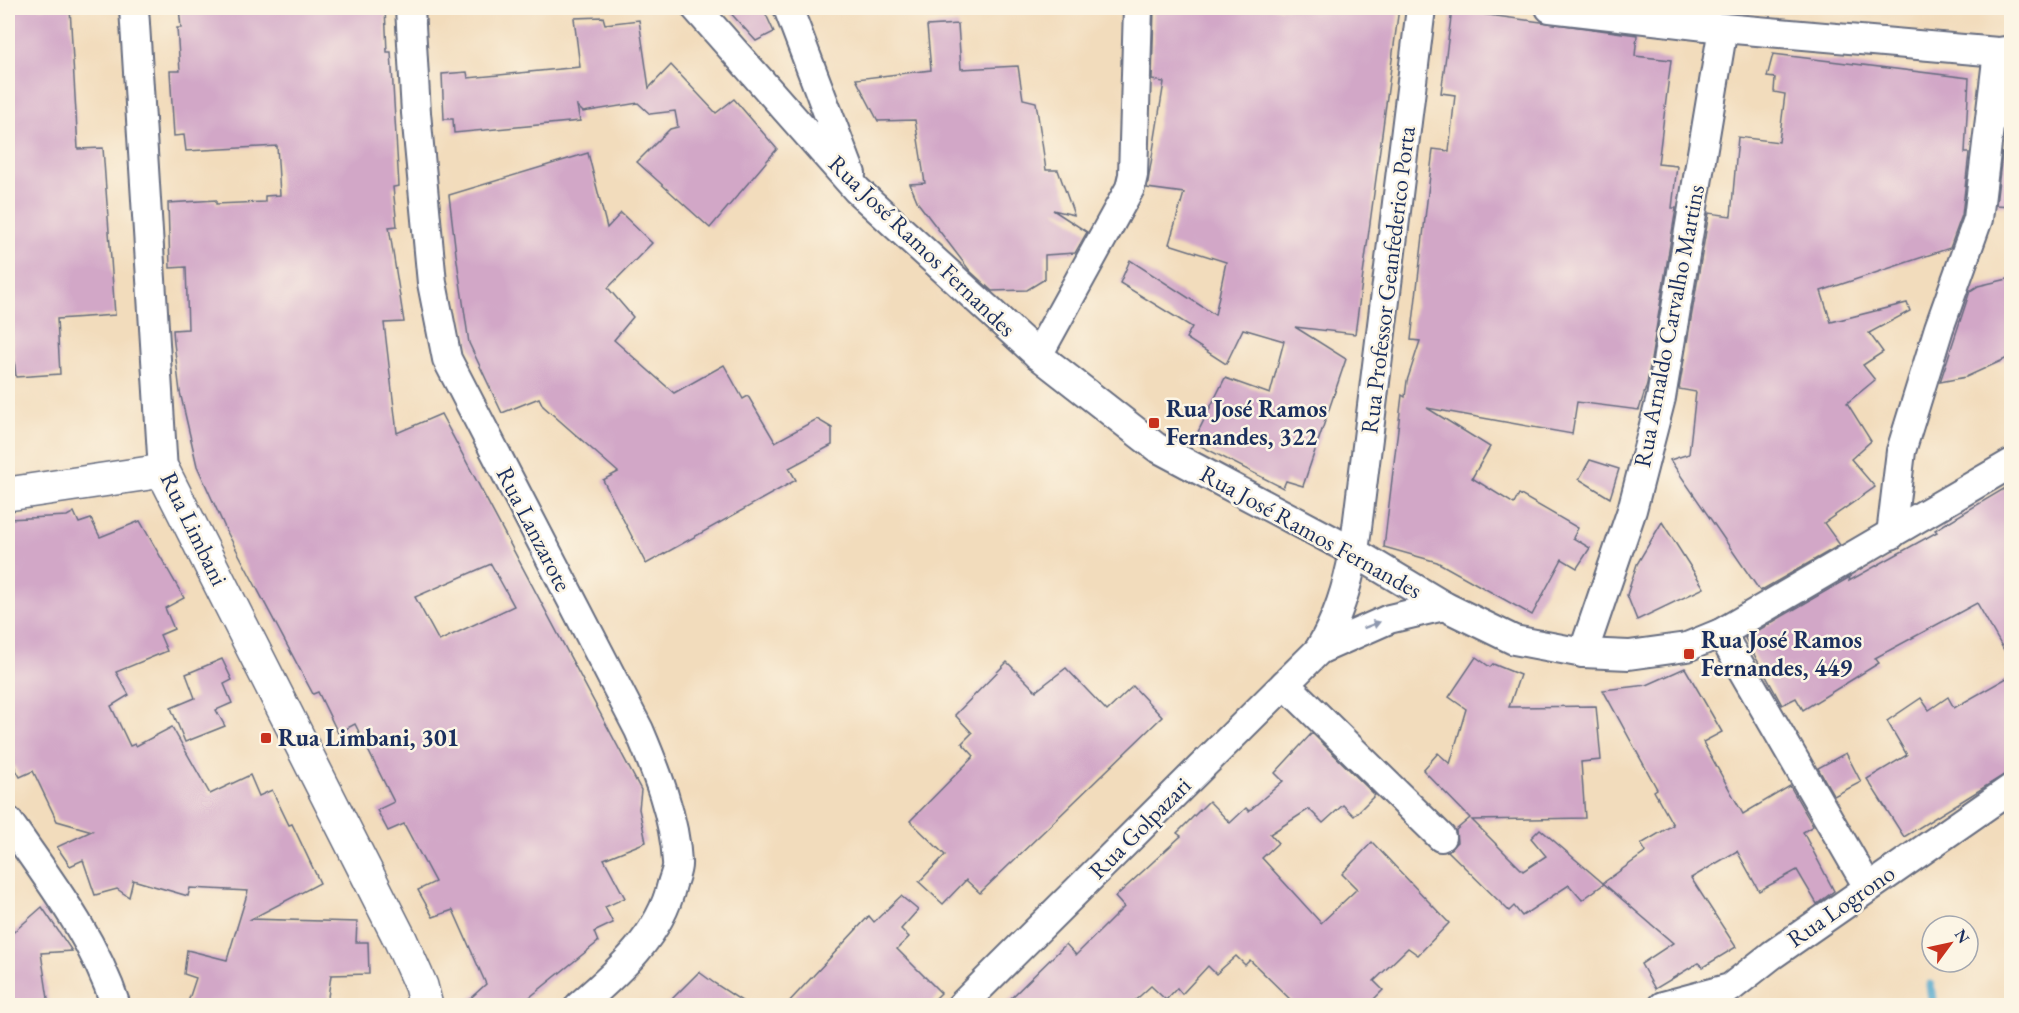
<svg xmlns="http://www.w3.org/2000/svg" width="2019" height="1013" viewBox="0 0 2019 1013" font-family="'EB Garamond',serif">
	<style>
		.lines { fill: none; stroke-linecap: round; stroke-linejoin: round }
		.stream { stroke: #4da5ca; stroke-width: 9 }
		.building { fill: #d2a7c7; fill-rule: evenodd }
		.minor-casing { stroke: #666c7f; stroke-width: 32 }
		.major-casing { stroke: #666c7f; stroke-width: 36 }
		.minor { stroke: #fff; stroke-width: 28 }
		.major { stroke: #fff; stroke-width: 33 }
		.oneway { fill: #8d97ae }
		.poi-dot { fill: #c8321e; stroke: #fcf5e5; stroke-width: 2 }
		.labels { text-anchor: middle; stroke-width: 5; stroke-linejoin: round; paint-order: stroke }
		.street-label { font-size: 24px; fill: #1b2f5e; stroke: #fcf5e5 }
		.poi-label { font-size: 24px; font-weight: bold; fill: #1b2f5e; stroke: #fcf5e5; text-anchor: start }
	</style>
	<rect width="100%" height="100%" fill="#fcf5e5"/>
	<filter id="ink" filterUnits="userSpaceOnUse"><feTurbulence type="fractalNoise" baseFrequency=".0167" numOctaves="2"/><feDisplacementMap in="SourceGraphic" scale="12" xChannelSelector="R" yChannelSelector="G"/><feConvolveMatrix kernelMatrix="1 2 1 2 8 2 1 2 1" color-interpolation-filters="sRGB"/></filter>
	<filter id="wash" filterUnits="userSpaceOnUse"><feTurbulence type="fractalNoise" baseFrequency=".008" numOctaves="4" result="noise"/><feDisplacementMap in="SourceGraphic" scale="24" xChannelSelector="R" yChannelSelector="G"/><feGaussianBlur stdDeviation="1.35" result="paint"/><feColorMatrix in="noise" values="0 0 0 0 0 0 0 0 0 0 0 0 0 0 0 0 0 1.4 0 .05"/><feComposite in="paint" operator="in"/></filter>
	<g filter="url(#wash)">
		<rect width="100%" height="100%" fill="#f2dcbc"/>
		<g class="lines">
			<polyline class="stream" points="1930,985 1933,1006"/>
		</g>
		<g id="blocks">
			<g class="building">
				<polygon points="8,8 70,8 78,149 103,148 115,315 57,319 60,374 16,377 11,332 8,332"/>
				<path d="M179 8H385L387 52H391L399 186 393 187 397 226 389 227 404 322 384 323 397 433 441 414 641 790 639 809 646 842 604 859 625 898 605 907 613 923 594 932 598 942 520 1005H463L486 984 453 910 433 917 418 890 435 882 404 824 388 831 377 810 394 802 355 724 338 733 318 692 313 694 226 530 197 466 180 392 174 343 173 330 188 329 186 267 170 268 168 203 216 200V204L265 202V196L280 195 277 146 186 151 184 135 174 136 170 71H180L177 28H181ZM491 564 514 606 439 641 415 597Z"/>
				<polygon points="726,8 763,8 774,32 756,41"/>
				<polygon points="1154,8 1399,8 1355,334 1295,327 1346,359 1303,486 1286,481 1283,488 1193,442 1225,378 1270,394 1284,341 1243,329 1226,364 1186,338 1192,327 1120,283 1130,260 1215,315 1226,262 1169,244 1184,193 1147,188 1164,82 1152,80"/>
				<polygon points="1452,10 1637,35 1635,56 1671,60 1658,164 1677,166 1672,208 1676,208 1647,384 1639,410 1577,402 1572,434 1427,408 1490,447 1472,478 1514,504 1519,494 1578,528 1573,538 1590,548 1577,568 1562,559 1532,615 1437,562 1384,547 1402,395 1405,397 1407,381 1420,341 1411,340 1433,149 1449,151 1455,95 1441,93"/>
				<polygon points="603,17 605,24 639,20 649,88 671,65 716,113 734,99 777,149 710,228 637,162 670,129 678,127 675,111 650,114 638,103 583,112 577,106 580,121 454,133 453,119 444,119 442,74 467,72 468,78 580,67 574,18"/>
				<polygon points="958,24 961,69 1018,66 1023,99 1036,102 1046,170 1058,170 1074,215 1053,210 1087,232 1075,253 1045,255 1045,279 1027,290 992,291 970,271 918,203 910,184 925,183 915,120 878,121 856,79 931,70 927,26"/>
				<polygon points="1773,54 1969,78 1965,153 1969,153 1962,215 1950,248 1821,291 1831,322 1907,303 1910,311 1869,333 1883,352 1863,365 1875,380 1847,403 1871,441 1851,459 1875,487 1824,523 1840,545 1760,591 1670,460 1689,454 1696,392 1679,389 1709,213 1731,216 1738,137 1779,142 1785,94 1774,92 1775,78 1767,77"/>
				<polygon points="588,153 607,228 621,213 652,243 608,288 633,317 614,340 674,393 724,365 743,399 748,396 775,442 817,419 832,428 832,445 789,468 796,480 646,564 603,480 618,472 543,406 539,398 502,413 469,343 456,254 449,195"/>
				<polygon points="2002,154 2012,155 2012,206 1996,205"/>
				<polygon points="2012,278 2012,356 1966,377 1940,382 1970,291 1978,286"/>
				<polygon points="1590,460 1619,469 1610,498 1579,479"/>
				<polygon points="2012,484 2012,664 1977,603 1875,658 1879,663 1803,710 1796,698 1782,705 1745,638 1850,577 1849,581 1937,532 1935,530"/>
				<polygon points="74,512 79,523 91,519 100,537 140,521 184,598 165,608 174,629 160,635 167,651 116,672 129,695 111,706 130,746 135,744 136,746 172,727 210,794 250,775 259,796 272,790 289,825 292,824 320,883 251,919 357,922 356,942 368,942 369,974 331,975 327,1005 187,1005 196,978 184,974 187,950 227,960 248,891 190,888 188,896 133,880 129,897 117,889 95,895 83,860 70,866 57,847 92,831 57,821 33,771 20,777 8,755 8,519 67,516"/>
				<polygon points="1662,522 1704,588 1637,620 1627,595 1637,564"/>
				<polygon points="1476,657 1490,667 1493,664 1520,675 1509,707 1596,706 1601,760 1581,762 1585,818 1472,820 1523,871 1546,856 1531,838 1540,829 1604,884 1582,900 1569,885 1522,916 1514,906 1509,911 1448,851 1457,842 1456,830 1470,818 1423,770 1438,753 1450,764 1466,709 1449,697"/>
				<polygon points="222,659 232,680 224,684 232,703 216,710 225,726 185,742 171,708 195,698 186,674"/>
				<polygon points="1007,662 1036,691 1066,668 1107,711 1133,686 1162,717 980,893 966,880 943,904 919,882 945,855 910,821 974,756 962,743 972,733 955,715"/>
				<polygon points="1685,668 1722,732 1703,742 1743,814 1790,786 1813,826 1803,832 1834,891 1817,904 1797,870 1759,891 1737,851 1691,878 1736,947 1703,967 1698,963 1655,989 1641,964 1673,943 1603,883 1646,852 1641,844 1673,825 1654,791 1657,789 1603,690 1647,685"/>
				<polygon points="2012,675 2012,770 1904,837 1867,779 1907,755 1887,721 1921,698 1929,710 1948,697 1954,708"/>
				<polygon points="1312,733 1375,795 1354,816 1343,805 1323,823 1309,809 1270,834 1278,843 1262,858 1321,923 1357,889 1342,874 1372,842 1449,923 1418,955 1408,948 1374,981 1383,990 1368,1005 1296,1005 1250,960 1245,965 1236,956 1216,974 1208,966 1182,994 1177,988 1166,1000 1151,986 1130,1005 1004,1005 1066,944 1076,955 1124,907 1115,897 1181,836 1177,833 1209,801 1230,823 1246,808 1249,811 1283,781 1275,773"/>
				<polygon points="1846,753 1861,782 1834,796 1818,768"/>
				<polygon points="901,896 918,910 901,929 909,937 897,949 941,993 929,1005 786,1005 869,916 874,922"/>
				<polygon points="42,907 72,951 41,953 49,1005 8,1005 8,937"/>
				<polygon points="699,972 714,983 748,1005 666,1005"/>
			</g>
		</g>
	</g>
	<g filter="url(#ink)">
		<use href="#blocks" fill-opacity="0" stroke="#666c7f" stroke-width="1.5"/>
		<g class="lines">
			<g class="minor-casing">
				<g id="minor">
					<polyline points="134,8 163,471"/>
					<path d="M410 8 416 113 432 283 447 359 639 730C656 770 675 818 677 862 678 869 674 877 672 884 660 936 618 972 579 1006"/>
					<polyline points="696,8 857,190 1038,355 1156,447 1354,552 1444,606 1514,640 1583,653 1629,655 1687,647 1721,633 2012,463"/>
					<polyline points="788,8 851,174"/>
					<polyline points="1550,8 1723,28 1998,52 2012,50"/>
					<polyline points="1038,355 1130,188 1133,175 1138,8"/>
					<polyline points="1891,535 1901,451 1939,328 1978,219 1998,52"/>
					<polyline points="1721,633 1868,887"/>
					<polyline points="1319,650 1389,619 1444,606"/>
					<polyline points="1583,653 1632,510 1661,398 1723,28"/>
					<polyline points="1285,684 1441,837"/>
					<path d="M8 821C49 880 93 936 116 1006"/>
					<path d="M961 1006 1319 650C1338 618 1347 588 1354 552L1421 8"/>
					<polyline points="1663,1006 1730,988 1772,955 2012,788"/>
				</g>
			</g>
			<g class="major-casing">
				<polyline id="major" points="8,494 163,471 400,939 421,986 426,1006"/>
			</g>
			<use href="#minor" class="minor"/>
			<use href="#major" class="major"/>
		</g>
		<defs><path id="oneway-solid" d="M-6-.8H1V-3.2L6.5 0L1 3.2V.8H-6Z" transform="scale(1.5)"/></defs>
		<use class="oneway" href="#oneway-solid" transform="translate(1372 625) rotate(-21)"/>
	</g>
	<g class="poi-dot">
		<rect x="1148" y="417" width="12" height="12" rx="3"/>
		<rect x="1683" y="648" width="12" height="12" rx="3"/>
		<rect x="260" y="732" width="12" height="12" rx="3"/>
	</g>
	<g class="labels">
		<g class="street-label">
			<text transform="translate(922 246) rotate(44)" y="8">Rua José Ramos Fernandes</text>
			<text transform="translate(1388 280) rotate(-83)" y="8">Rua Professor Geanfederico Porta</text>
			<text transform="translate(1669 326) rotate(-79)" y="8">Rua Arnaldo Carvalho Martins</text>
			<text transform="translate(194 529) rotate(64)" y="8">Rua Limbani</text>
			<text transform="translate(534 529) rotate(63)" y="8">Rua Lanzarote</text>
			<text transform="translate(1311 532) rotate(29)" y="8">Rua José Ramos Fernandes</text>
			<text transform="translate(1140 828) rotate(-45)" y="8">Rua Golpazari</text>
			<text transform="translate(1841 906) rotate(-35)" y="8">Rua Logrono</text>
		</g>
		<g class="poi-label">
			<text x="1166" y="417">Rua José Ramos<tspan x="1166" dy="28">Fernandes, 322</tspan></text>
			<text x="1701" y="648">Rua José Ramos<tspan x="1701" dy="28">Fernandes, 449</tspan></text>
			<text x="278" y="746">Rua Limbani, 301</text>
		</g>
	</g>
	<rect width="2019" height="1013" fill="none" stroke="#fcf5e5" stroke-width="30"/>
	<g transform="translate(1950 944) rotate(57)"><circle r="28" fill="#fcf5e5" stroke="#a2a6af" stroke-width="1.5"/>
	<path d="M0-4.5L10 22L0 15L-10 22Z" fill="#c8321e"/>
	<text y="-9" font-size="16" font-weight="bold" text-anchor="middle" fill="#1b2f5e">N</text>
	</g>
</svg>
